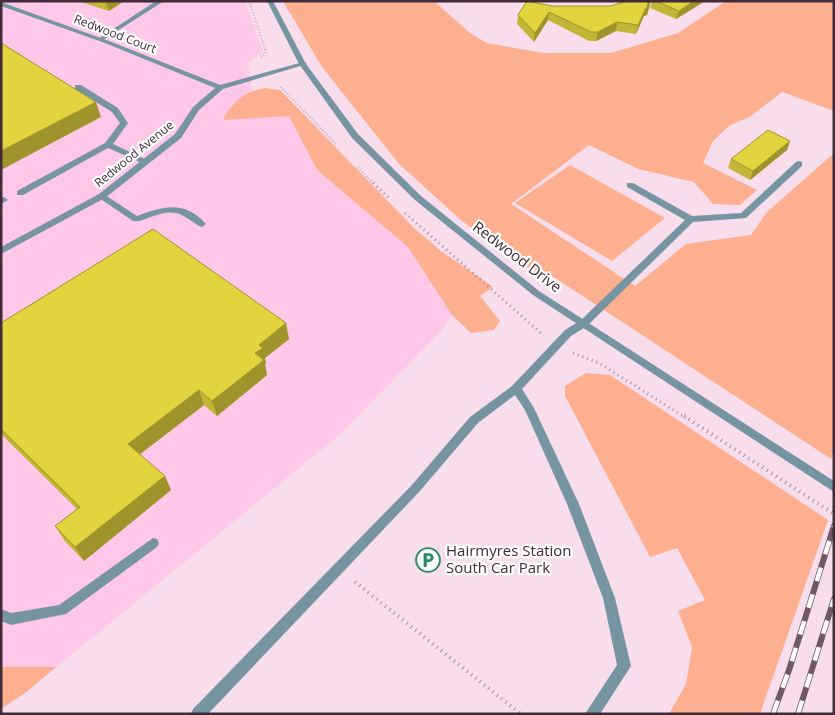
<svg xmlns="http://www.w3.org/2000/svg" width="835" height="715" viewBox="0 0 835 715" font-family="'Open Sans',sans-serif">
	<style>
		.built { fill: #ffc7e8 }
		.green { fill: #fdaf8f }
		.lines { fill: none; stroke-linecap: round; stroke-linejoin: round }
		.path-far2 { stroke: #a48a98; stroke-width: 2.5; stroke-dasharray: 0.5 2.5; stroke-linecap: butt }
		.path-far1 { stroke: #a48a98; stroke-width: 3; stroke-dasharray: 1 4; stroke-linecap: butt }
		.path { stroke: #a48a98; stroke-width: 4; stroke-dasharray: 1 4.5; stroke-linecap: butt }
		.service { fill: #7795a1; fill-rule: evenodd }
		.minor { fill: #7795a1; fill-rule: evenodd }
		.tertiary { fill: #7795a1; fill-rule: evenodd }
		.rail-casing { stroke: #705866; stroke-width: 6 }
		.rail { stroke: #fff; stroke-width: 4.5; stroke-dasharray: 14; stroke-linecap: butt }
		.wall { fill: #c3b535 }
		.shaded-wall { fill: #9f942b }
		.building { fill: #e3d33e; stroke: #9f942b }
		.labels { text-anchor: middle; stroke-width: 4.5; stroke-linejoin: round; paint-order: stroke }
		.far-street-label { font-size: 12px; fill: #422a38; stroke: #fff }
		.street-label { font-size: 15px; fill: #422a38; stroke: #fff }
		.poi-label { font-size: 15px; fill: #422a38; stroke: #fff; text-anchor: start }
	</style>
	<rect width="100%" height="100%" fill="#f8deec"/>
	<polygon class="built" points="1,1 245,1 263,51 248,63 252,90 230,106 289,116 317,170 408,247 452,315 441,331 343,432 25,693 1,709"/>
	<g class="green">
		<polygon points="283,1 434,1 470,33 487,43 544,53 611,53 678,33 726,1 834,1 834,111 782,92 751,116 729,126 713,141 703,163 757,190 740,205 713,204 694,182 638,169 589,145 511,204 635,286 686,244 751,235 767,212 834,153 834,450 831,459 552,276 546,281 462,221 399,164 322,67"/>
		<path d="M264 88 280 90 414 228 441 251 493 287 480 296 500 321 494 330 471 333 452 315 408 247 317 170 289 116 223 120C232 102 244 92 264 88Z"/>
		<polygon points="570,165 665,218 612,261 515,203"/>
		<polygon points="586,373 610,375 828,520 760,714 669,714 686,684 692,647 678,611 705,600 677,548 650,557 565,396 565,386"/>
		<polygon points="1,667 56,667 25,693 1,709"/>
	</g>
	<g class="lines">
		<g class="path-far2">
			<polyline points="249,1 266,52 259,58"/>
			<polyline points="281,87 337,145"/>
			<polyline points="358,168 374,184"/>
		</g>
		<g class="path-far1">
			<polyline points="373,183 391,200"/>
			<polyline points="405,213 543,335"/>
			<polyline points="573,353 599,363 686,418"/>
		</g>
		<g class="path">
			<polyline points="684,416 834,514"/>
			<polyline points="355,582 521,714"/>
		</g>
		<g class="service">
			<polygon points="156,1 164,1 103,40 98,39"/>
			<polygon points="75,85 81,85 118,108 128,123 113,144 149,161 145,164 142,163 108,148 23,195 17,195 17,191 105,143 120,123 112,112 75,89"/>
			<polygon points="799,161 802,162 802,166 746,218 693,222 587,326 571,336 522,389 534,408 579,504 615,598 631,666 600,714 585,714 617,665 603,598 567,504 525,410 515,395 478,423 419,492 208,714 191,714 193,709 411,486 470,417 512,386 565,330 581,320 685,220 627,187 627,183 633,183 692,216 741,213 796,162"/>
			<path d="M102 193 137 216C164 206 185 200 206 224L202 227 199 226C177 211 174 209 148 218 143 220 138 222 133 221L99 198 98 196Z"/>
			<polygon points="4,197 8,200 1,204 1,198"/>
			<polygon points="153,538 157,539 159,543 157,547 66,614 11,625 1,621 1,609 11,613 59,605"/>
		</g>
		<polygon class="minor" points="1,2 109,41 220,85 303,62 307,64 223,89 199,110 181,138 105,198 1,254 1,247 99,194 175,134 193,107 215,88 105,43 1,6"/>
		<polygon class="tertiary" points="267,1 273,1 306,64 358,134 421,196 539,291 834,481 834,492 533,295 415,200 352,138 299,64"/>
		<g class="rail-casing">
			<g id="rail">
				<polyline points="773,714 789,670 834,526"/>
				<polyline points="798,714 834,599"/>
			</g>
		</g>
		<use href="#rail" class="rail"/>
	</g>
	<g class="wall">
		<polygon points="78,1 124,1 109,11"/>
		<polygon points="628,1 651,1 647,15 644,16 636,34 616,31 596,41 589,41 548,20 534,42 517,24 518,15 552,6 610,6"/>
		<polygon points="652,1 705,1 676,19 650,8"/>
		<polygon points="790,141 787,150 750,180 728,168 731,159"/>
		<polygon points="1,323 289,339 265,358 266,363 265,364 267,375 217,416 204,405 140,454 171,490 84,561 64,540 55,526 77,509 1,434"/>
	</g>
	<g class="shaded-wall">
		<polygon points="109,1 124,1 109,11 106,3"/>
		<polygon points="649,1 651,1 647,15 644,16 636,34 638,25"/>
		<polygon points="694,1 705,1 676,19 679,11"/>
		<polygon points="549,12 548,20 534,42 535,33"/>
		<polygon points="617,22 616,31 596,41 598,32"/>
		<polygon points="96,102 101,117 1,170 1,151"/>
		<polygon points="790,141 787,150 750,180 753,171"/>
		<polygon points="286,323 289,339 265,358 266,363 265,364 267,375 217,416 212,401 255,353 259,345"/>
		<polygon points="199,390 204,405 135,458 128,444"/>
		<polygon points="165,476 171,490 84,561 75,547"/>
	</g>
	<g class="building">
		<polygon points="527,1 552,6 610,6 628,1 649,1 647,6 649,6 646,8 638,25 617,22 598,32 591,32 549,12 535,33 518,15"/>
		<polygon points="656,1 694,1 679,11"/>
		<polygon points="1,43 96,102 1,151"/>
		<polygon points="768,130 790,141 753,171 731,159"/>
		<polygon points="153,229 286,323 259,345 263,348 255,353 264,360 212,401 199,390 128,444 165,476 75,547 55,526 80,507 1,429 1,323"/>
	</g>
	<defs>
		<g id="parking-ring" transform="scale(1.25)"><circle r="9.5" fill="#fff" stroke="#278a63" stroke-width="1.5"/><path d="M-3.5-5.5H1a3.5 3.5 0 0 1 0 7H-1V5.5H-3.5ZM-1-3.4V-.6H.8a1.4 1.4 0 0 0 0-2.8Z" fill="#278a63"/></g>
	</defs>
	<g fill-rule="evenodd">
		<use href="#parking-ring" x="428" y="560"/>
	</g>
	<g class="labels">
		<g class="far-street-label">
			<text transform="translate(115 34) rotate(21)" y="4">Redwood Court</text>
			<text transform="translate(134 154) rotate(-39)" y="4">Redwood Avenue</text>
		</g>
		<g class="street-label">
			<text transform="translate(517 257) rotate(37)" y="5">Redwood Drive</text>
		</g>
		<g class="poi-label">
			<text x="446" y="556">Hairmyres Station<tspan x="446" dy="17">South Car Park</tspan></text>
		</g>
	</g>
	<rect width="835" height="715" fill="none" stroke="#422a38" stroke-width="5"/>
</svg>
